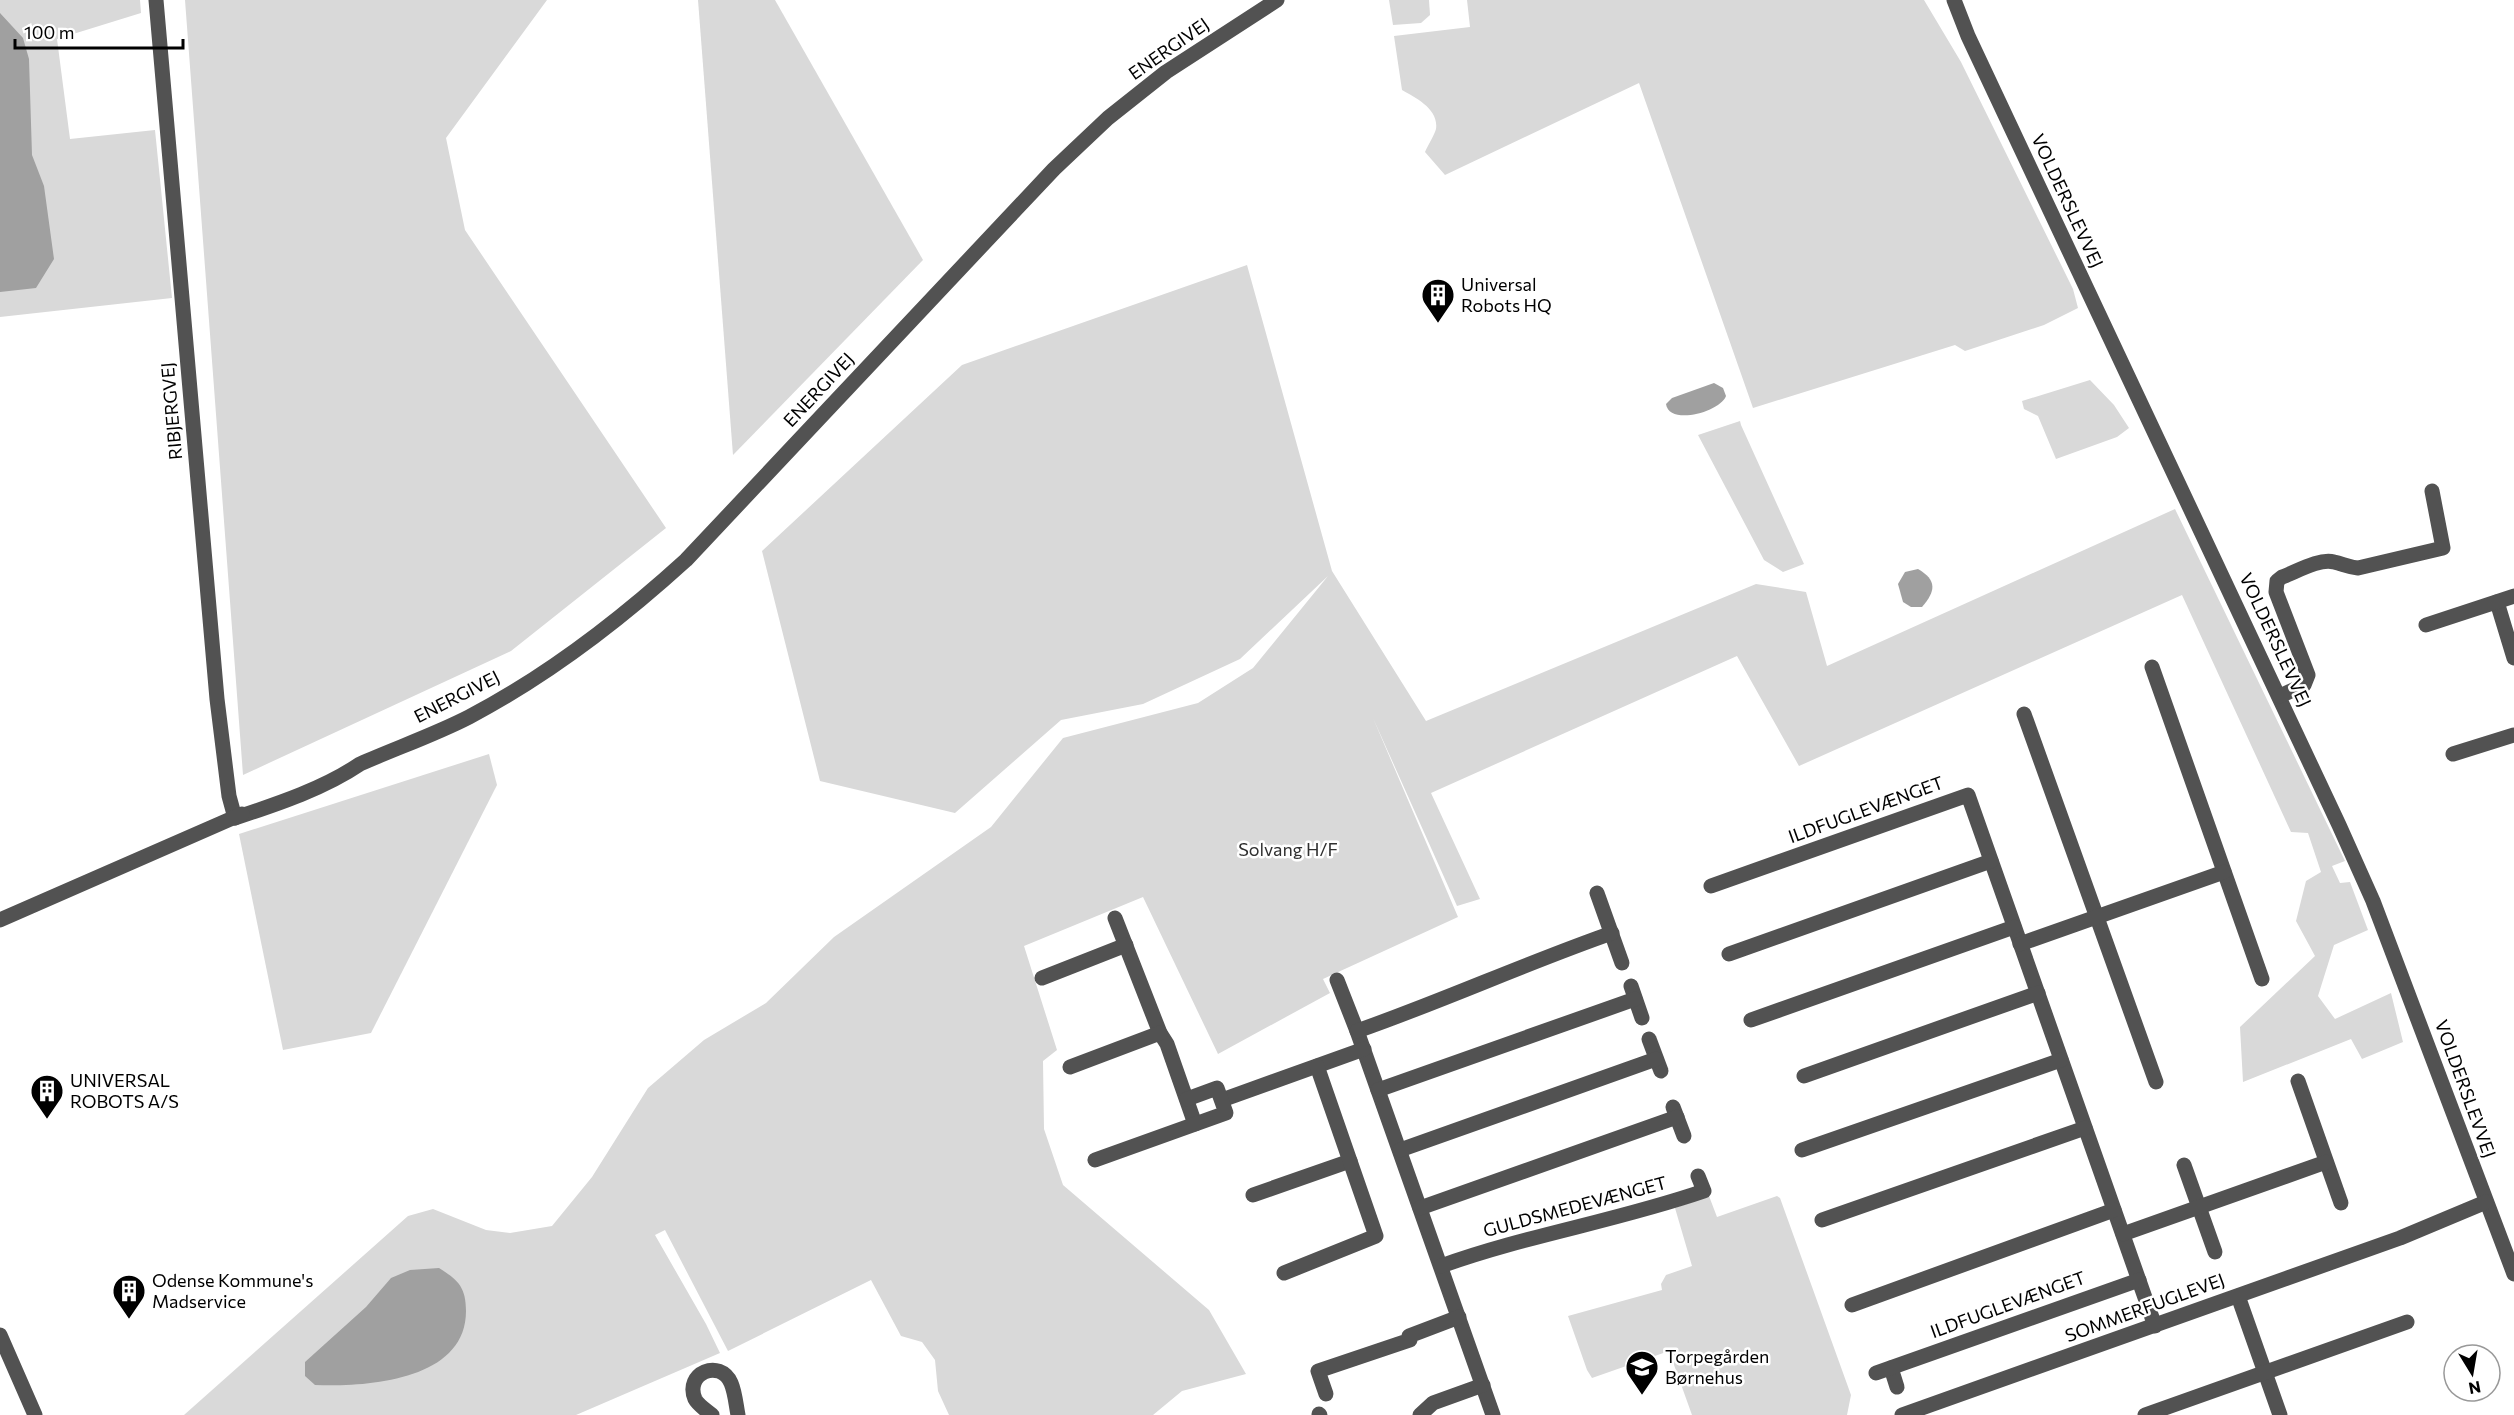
<svg xmlns="http://www.w3.org/2000/svg" width="2514" height="1415" viewBox="0 0 2514 1415" font-family="Commissioner,sans-serif">
	<style>
		.green { fill: #d9d9d9 }
		.water { fill: #a0a0a0 }
		.lines { fill: none; stroke-linecap: round; stroke-linejoin: round }
		.minor { stroke: #525252; stroke-width: 15 }
		.labels { text-anchor: middle; stroke-width: 5; stroke-linejoin: round; paint-order: stroke }
		.street-label { font-size: 18px; fill: #000; stroke: #fff }
		.poi-label { font-size: 18px; fill: #000; stroke: #fff; text-anchor: start }
		.park-label { font-size: 18px; fill: #303030; stroke: #fff }
	</style>
	<rect width="100%" height="100%" fill="#fff"/>
	<g class="green">
		<polygon points="0,0 140,0 141,13 57,39 70,139 155,130 172,298 0,317"/>
		<polygon points="185,0 547,0 446,138 465,230 666,528 511,651 243,775"/>
		<polygon points="698,0 775,0 923,260 733,455"/>
		<polygon points="1389,0 1429,0 1430,15 1421,23 1393,25"/>
		<path d="M1467 0H1924L1961 62 2073 289 2078 308 2044 325 1965 351 1955 345 1753 408 1639 83 1445 175 1425 152C1428 145 1434 136 1436 129 1439 109 1416 98 1402 90L1394 36 1470 27Z"/>
		<polygon points="1247,265 1332,571 1426,721 1756,584 1806,592 1827,666 2175,509 2345,861 2332,866 2340,883 2350,882 2368,930 2334,945 2318,996 2335,1019 2391,993 2403,1042 2362,1059 2351,1039 2243,1082 2240,1027 2315,956 2296,921 2306,881 2321,872 2308,833 2291,832 2182,595 1799,766 1737,656 1431,793 1480,899 1457,906 1373,718 1458,917 1323,979 1330,993 1218,1054 1143,897 1024,946 1057,1050 1043,1061 1044,1129 1063,1185 1209,1310 1246,1374 1182,1391 1153,1415 949,1415 938,1391 935,1360 922,1342 901,1336 871,1280 728,1351 665,1230 655,1235 706,1324 720,1353 576,1415 184,1415 408,1216 433,1209 486,1230 510,1233 552,1226 592,1177 648,1088 704,1040 766,1003 834,937 991,827 1063,738 1198,703 1253,668 1328,576 1240,659 1143,704 1061,720 955,813 820,781 762,551 962,365"/>
		<polygon points="2090,380 2114,405 2129,428 2117,437 2056,459 2038,416 2024,409 2022,401"/>
		<polygon points="1740,421 1741,425 1804,564 1783,572 1764,560 1698,435"/>
		<polygon points="489,754 497,785 371,1033 283,1050 239,834"/>
		<polygon points="1709,1196 1717,1217 1777,1196 1780,1198 1851,1395 1847,1415 1692,1415 1669,1351 1592,1378 1587,1370 1568,1316 1662,1290 1661,1284 1666,1275 1692,1266 1675,1208"/>
	</g>
	<g class="water">
		<polygon points="0,13 23,38 29,59 32,155 44,186 54,259 36,288 0,292"/>
		<path d="M1714 383 1723 388 1726 396C1720 412 1669 426 1666 404L1672 398Z"/>
		<path d="M1918 569C1937 580 1936 591 1922 607H1911L1903 602 1898 584 1905 572Z"/>
		<path d="M439 1268C458 1280 466 1287 466 1311 466 1381 366 1387 315 1385L305 1376V1362L366 1307 391 1278 410 1270Z"/>
	</g>
	<g class="lines">
		<g class="minor">
			<polyline points="156,0 217,699 229,796 235,818"/>
			<polyline points="1954,0 1968,36 2339,825 2373,901 2514,1274"/>
			<polyline points="2497,602 2514,658"/>
			<polyline points="2426,625 2514,596"/>
			<polyline points="2152,667 2262,979"/>
			<path d="M2280 696 2304 685 2308 675 2276 592 2277 581 2282 577C2296 572 2319 558 2334 562 2343 564 2348 567 2358 568L2443 548 2432 491"/>
			<polyline points="2024,714 2156,1082"/>
			<polyline points="2453,754 2514,735"/>
			<path d="M235 818C277 804 323 789 360 764 396 748 434 735 469 717 549 675 619 621 686 560L1054 169 1108 118 1166 72 1277 0"/>
			<polyline points="1711,886 1968,795 2155,1326"/>
			<polyline points="1597,893 1622,963"/>
			<polyline points="1115,918 1160,1033 1167,1044 1195,1124"/>
			<polyline points="0,920 242,814"/>
			<polyline points="2020,944 2224,872"/>
			<polyline points="1729,954 1991,861"/>
			<polyline points="1042,978 1126,945"/>
			<polyline points="1337,980 1357,1031 1493,1415"/>
			<polyline points="1631,986 1642,1018"/>
			<polyline points="1751,1020 2014,927"/>
			<path d="M1357 1031C1443 1001 1526 963 1612 933"/>
			<polyline points="1649,1039 1661,1071"/>
			<polyline points="1070,1067 1160,1033"/>
			<polyline points="1804,1076 2038,993"/>
			<polyline points="2298,1081 2341,1203"/>
			<polyline points="1378,1090 1635,999"/>
			<polyline points="1222,1100 1364,1049"/>
			<polyline points="1673,1107 1684,1136"/>
			<polyline points="1400,1150 1656,1059"/>
			<polyline points="1802,1150 2061,1060"/>
			<polyline points="1095,1160 1226,1113 1217,1088 1187,1099"/>
			<polyline points="2184,1165 2215,1252"/>
			<polyline points="1253,1195 1350,1161"/>
			<polyline points="1420,1208 1677,1117"/>
			<polyline points="1822,1220 2085,1128"/>
			<polyline points="2123,1234 2326,1162"/>
			<path d="M1441 1266C1527 1235 1617 1221 1704 1191L1698 1176"/>
			<polyline points="1284,1273 1376,1236 1317,1066"/>
			<polyline points="2238,1296 2280,1415"/>
			<polyline points="1852,1305 2114,1210"/>
			<polyline points="0,1335 35,1415"/>
			<polyline points="1891,1368 1897,1387"/>
			<polyline points="1876,1373 2139,1280"/>
			<polyline points="1326,1394 1318,1371 1410,1340 1409,1336 1459,1317"/>
			<polyline points="1319,1414 1320,1415"/>
			<path d="M712 1415C706 1410 698 1405 695 1399 684 1373 720 1358 731 1383 735 1392 736 1405 738 1415"/>
			<polyline points="1420,1415 1433,1403 1483,1385"/>
			<polyline points="1902,1415 2400,1238 2486,1202"/>
			<polyline points="2145,1415 2407,1322"/>
		</g>
	</g>
	<defs>
		<g id="building-pin" transform="scale(1.725)"><path d="M0 17L-7.5 6A9.5 9.5 0 1 1 7.5 6Z" fill="#000" stroke="#fff"/><path d="M-4-6H4V6H1V3H-1V6H-4ZM-2.5-4.3h1.7v1.8h-1.7ZM.8-4.3h1.7v1.8H.8ZM-2.5-1h1.7V.8h-1.7ZM.8-1h1.7V.8H.8Z" fill="#fff"/></g>
		<g id="school-pin" transform="scale(1.725)"><path d="M0 17L-7.5 6A9.5 9.5 0 1 1 7.5 6Z" fill="#000" stroke="#fff"/><path d="M0-5L7-2L0 1L-7-2ZM-4 1L0 2.5L4 1V4Q0 6-4 4Z" fill="#fff"/></g>
	</defs>
	<g fill-rule="evenodd">
		<use href="#building-pin" x="1438" y="295"/>
		<use href="#building-pin" x="47" y="1091"/>
		<use href="#building-pin" x="129" y="1291"/>
		<use href="#school-pin" x="1642" y="1367"/>
	</g>
	<g class="labels">
		<g class="street-label">
			<text transform="translate(1169 49) rotate(-35)" y="6">ENERGIVEJ</text>
			<text transform="translate(2067 201) rotate(65)" y="6">VOLDERSLEVVEJ</text>
			<text transform="translate(819 390) rotate(-47)" y="6">ENERGIVEJ</text>
			<text transform="translate(172 411) rotate(-95)" y="6">RIBJERGVEJ</text>
			<text transform="translate(2275 640) rotate(65)" y="6">VOLDERSLEVVEJ</text>
			<text transform="translate(457 697) rotate(-27)" y="6">ENERGIVEJ</text>
			<text transform="translate(1866 810) rotate(-20)" y="6">ILDFUGLEVÆNGET</text>
			<text transform="translate(2465 1089) rotate(70)" y="6">VOLDERSLEVVEJ</text>
			<text transform="translate(1575 1207) rotate(-15)" y="6">GULDSMEDEVÆNGET</text>
			<text transform="translate(2008 1305) rotate(-20)" y="6">ILDFUGLEVÆNGET</text>
			<text transform="translate(2145 1308) rotate(-20)" y="6">SOMMERFUGLEVEJ</text>
		</g>
		<g class="poi-label">
			<text x="1461" y="291">Universal<tspan x="1461" dy="21">Robots HQ</tspan></text>
			<text x="70" y="1087">UNIVERSAL<tspan x="70" dy="21">ROBOTS A/S</tspan></text>
			<text x="152" y="1287">Odense Kommune's<tspan x="152" dy="21">Madservice</tspan></text>
			<text x="1665" y="1363">Torpegården<tspan x="1665" dy="21">Børnehus</tspan></text>
		</g>
		<g class="park-label">
			<text x="1288" y="856">Solvang H/F</text>
		</g>
	</g>
	<g transform="translate(2472 1373) rotate(169)"><circle r="28" fill="#ffffff" stroke="#999999" stroke-width="1.5"/>
	<path d="M0-4.5L10 22L0 15L-10 22Z" fill="#000000"/>
	<text y="-9" font-size="16" font-weight="bold" text-anchor="middle" fill="#000000">N</text>
	</g>
	<path d="M15 39v9h168v-9" fill="none" stroke="#000000" stroke-width="3"/>
	<text x="24" y="39" font-size="18" fill="#000000" stroke="#ffffff" stroke-width="4.5" paint-order="stroke">100 m</text>
</svg>
